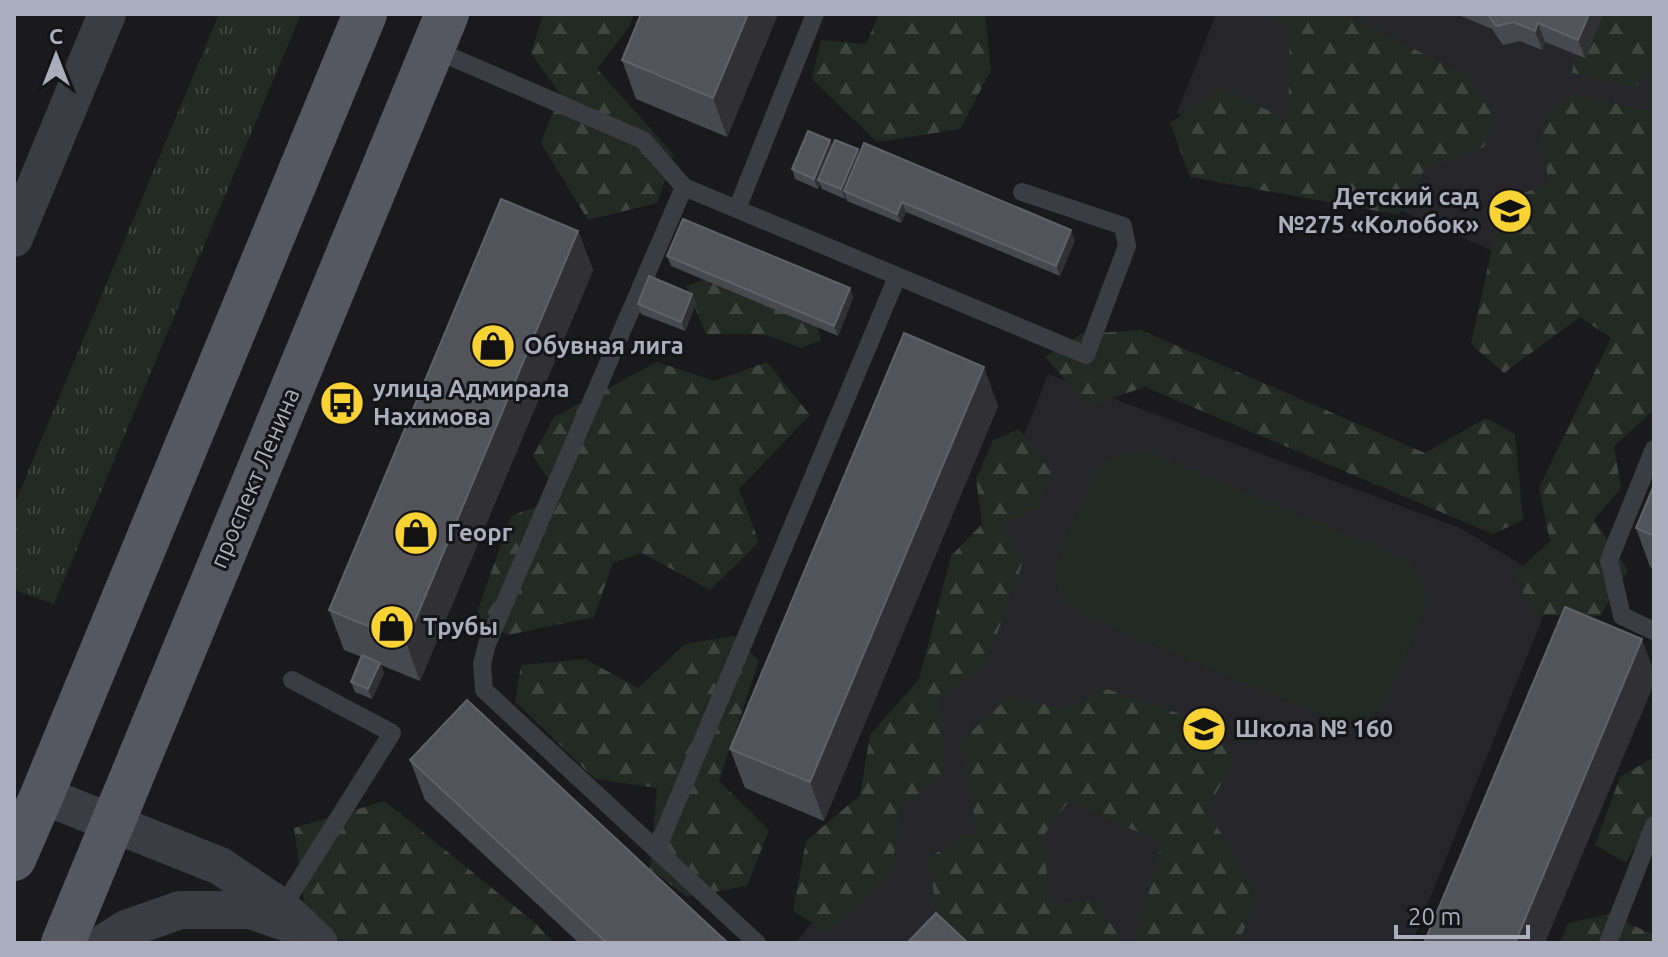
<svg xmlns="http://www.w3.org/2000/svg" width="1668" height="957" viewBox="0 0 1668 957" font-family="Ubuntu,sans-serif">
	<style>
		.built { fill: #262529 }
		.grass { fill: url(#grass-tufts) }
		.forest { fill: url(#forest-firs) }
		.pitch { fill: #212a23 }
		.lines { fill: none; stroke-linecap: round; stroke-linejoin: round }
		.service { stroke: #3c3c43; stroke-width: 18 }
		.minor { stroke: #3c3c43; stroke-width: 38 }
		.primary { stroke: #565760; stroke-width: 44 }
		.wall { fill: #48494e }
		.shaded-wall { fill: #313135 }
		.building { fill: #53545a; stroke: #616269; stroke-width: 2 }
		.labels { text-anchor: middle; stroke-width: 6; stroke-linejoin: round; paint-order: stroke }
		.poi-label { font-size: 24px; font-weight: bold; fill: #abaebc; stroke: #151417; text-anchor: start }
		.street-label { font-size: 24px; fill: #abaebc; stroke: #151417 }
	</style>
	<defs>
		<pattern id="grass-tufts" width="24" height="20" patternUnits="userSpaceOnUse" patternTransform="scale(2)"><rect width="24" height="20" fill="#212a23"/><path d="M3 7l-1-3M5 7V3M7 7l1-3M15 17l-1-3M17 17v-4M19 17l1-3" fill="none" stroke="#3f4641"/></pattern>
		<pattern id="forest-firs" width="22" height="20" patternUnits="userSpaceOnUse" patternTransform="scale(2)"><rect width="22" height="20" fill="#212a23"/><path d="M5 1l3.5 6h-7zM16 11l3.5 6h-7z" fill="#3f4641"/></pattern>
	</defs>
	<rect width="100%" height="100%" fill="#1a191c"/>
	<g class="built">
		<polygon points="1216,14 1654,14 1654,129 1587,292 1177,113"/>
		<polygon points="1048,374 1460,528 1556,585 1412,943 795,943 854,873"/>
	</g>
	<polygon class="grass" points="219,14 301,14 54,604 14,590 14,505"/>
	<g class="forest">
		<polygon points="543,14 634,14 629,27 597,69 674,155 657,203 588,220 541,143 560,94 531,53"/>
		<polygon points="879,14 985,14 991,70 960,129 877,142 812,79 821,40 866,44"/>
		<polygon points="1268,14 1352,17 1469,77 1494,117 1484,147 1425,169 1399,215 1190,177 1170,123 1221,88 1288,120 1290,28"/>
		<polygon points="1580,14 1654,14 1654,68 1635,87 1572,73"/>
		<polygon points="1574,94 1654,112 1654,410 1614,446 1621,488 1594,520 1628,570 1600,616 1536,615 1513,575 1550,541 1539,488 1611,338 1580,317 1504,373 1471,344 1502,202 1549,183 1539,123"/>
		<polygon points="745,266 811,301 821,340 801,348 763,334 706,334 686,286"/>
		<polygon points="1141,330 1425,453 1486,418 1515,434 1523,520 1493,534 1145,387 1088,406 1045,357 1081,334"/>
		<polygon points="657,362 714,381 767,362 810,415 739,489 759,542 710,590 642,553 613,563 594,617 508,635 476,615 511,516 560,497 533,456 554,417"/>
		<polygon points="1019,429 1051,472 1039,505 1003,524 1022,565 985,667 939,698 944,774 900,807 892,874 829,933 793,911 806,841 860,795 870,735 919,679 951,556 982,524 976,479 993,440"/>
		<polygon points="734,636 759,661 719,781 769,830 747,886 687,897 650,869 657,788 595,779 515,701 521,665 585,659 638,688 685,644"/>
		<polygon points="1104,688 1224,729 1232,764 1207,810 1259,897 1238,943 1135,943 1162,843 1069,801 1044,835 1049,904 1093,900 1120,936 1119,943 961,943 938,925 929,857 977,830 961,741 1010,696 1064,709"/>
		<polygon points="1654,757 1654,816 1652,816 1626,863 1595,845 1620,777"/>
		<polygon points="385,801 535,923 554,943 342,943 305,909 294,828"/>
		<polygon points="1609,914 1654,935 1654,943 1560,943 1568,923"/>
	</g>
	<polygon class="pitch" points="1146,451 1401,557 1414,568 1424,587 1425,607 1384,706 1370,718 1350,723 1335,721 1087,617 1068,604 1057,587 1055,568 1095,472 1109,458 1125,453"/>
	<g class="lines">
		<g class="service">
			<polyline points="433,49 643,140 684,187 1086,355 1127,246 1123,226 1022,192"/>
			<polyline points="684,187 487,644 482,664 484,690 757,943"/>
			<polyline points="737,209 815,14"/>
			<polyline points="1654,449 1609,560 1622,616 1654,631"/>
			<polyline points="657,849 897,277"/>
			<polyline points="282,908 392,733 292,680"/>
			<polyline points="1608,943 1654,825"/>
		</g>
		<g class="minor">
			<polyline points="14,238 107,14"/>
			<polyline points="42,795 220,866 282,908 319,943"/>
			<polyline points="104,943 126,929 180,910 251,910 288,923"/>
		</g>
		<g class="primary">
			<polyline points="14,859 42,795 365,14"/>
			<polyline points="63,943 447,14"/>
		</g>
	</g>
	<g class="wall">
		<polygon points="778,14 727,137 636,99 622,60"/>
		<polygon points="1456,14 1603,14 1585,58 1545,42 1542,50 1520,41 1503,45 1492,29"/>
		<polygon points="830,140 832,146 858,149 859,154 1075,240 1060,276 906,212 901,223 847,201 846,197 845,199 822,189 820,184 818,189 795,179 792,169"/>
		<polygon points="578,231 593,270 420,681 381,665 384,673 372,699 355,692 351,682 362,657 344,650 329,610"/>
		<polygon points="667,256 850,288 853,298 838,336 671,266"/>
		<polygon points="692,294 696,304 685,331 641,314 638,304"/>
		<polygon points="998,406 824,821 745,788 730,749"/>
		<polygon points="1654,485 1654,569 1650,567 1636,528"/>
		<polygon points="410,760 728,943 579,943 425,800"/>
	</g>
	<g class="shaded-wall">
		<polygon points="748,14 778,14 727,137 713,98"/>
		<polygon points="1589,14 1603,14 1585,58 1578,40"/>
		<polygon points="1538,23 1545,42 1542,50 1535,31"/>
		<polygon points="830,140 834,150 818,180 820,184 818,189 814,179"/>
		<polygon points="858,149 861,159 844,191 846,197 845,199 841,189"/>
		<polygon points="902,202 906,212 901,223 897,214"/>
		<polygon points="1071,230 1075,240 1060,276 1056,266"/>
		<polygon points="578,231 593,270 420,681 406,642"/>
		<polygon points="850,288 853,298 838,336 834,326"/>
		<polygon points="692,294 696,304 685,331 681,322"/>
		<polygon points="984,367 998,406 824,821 810,782"/>
		<polygon points="1642,639 1654,672 1654,684 1545,943 1515,943"/>
		<polygon points="380,663 384,673 372,699 368,689"/>
	</g>
	<g class="building">
		<polygon points="641,14 748,14 713,98 622,60"/>
		<polygon points="1488,14 1589,14 1578,40 1538,23 1535,31 1513,22 1496,26"/>
		<polygon points="808,131 830,140 814,179 792,169"/>
		<polygon points="835,140 858,149 841,189 818,180"/>
		<polygon points="864,143 1071,230 1056,266 902,202 897,214 844,191"/>
		<polygon points="501,199 578,231 406,642 329,610"/>
		<polygon points="683,219 850,288 834,326 667,256"/>
		<polygon points="649,276 692,294 681,322 638,304"/>
		<polygon points="904,333 984,367 810,782 730,749"/>
		<polygon points="1654,485 1654,536 1636,528"/>
		<polygon points="1565,607 1642,639 1515,943 1424,943"/>
		<polygon points="362,655 380,663 368,689 351,682"/>
		<polygon points="467,700 728,943 607,943 410,760"/>
		<polygon points="936,913 968,943 907,943"/>
	</g>
	<defs>
		<g id="school-disc" transform="scale(2.3)"><circle r="9.5" fill="#f9d234" stroke="#151417"/><path d="M0-5L7-2L0 1L-7-2ZM-4 1L0 2.5L4 1V4Q0 6-4 4Z" fill="#111"/></g>
		<g id="shop-disc" transform="scale(2.3)"><circle r="9.5" fill="#f9d234" stroke="#151417"/><path d="M-5-2.5h2.3a2.7 3.5 0 0 1 5.4 0H5L5.5 6h-11ZM-1.5-2.5h3a1.5 2.3 0 0 0-3 0Z" fill="#111"/></g>
		<g id="bus-disc" transform="scale(2.3)"><circle r="9.5" fill="#f9d234" stroke="#151417"/><path d="M-5-6H5V4H4V6H2V4H-2V6H-4V4H-5ZM-3.5-4V0h7V-4ZM-3.5 1.2v1.5H-2V1.2ZM2 1.2v1.5H3.5V1.2Z" fill="#111"/></g>
	</defs>
	<g fill-rule="evenodd">
		<use href="#school-disc" x="1510" y="211"/>
		<use href="#shop-disc" x="493" y="346"/>
		<use href="#bus-disc" x="342" y="403"/>
		<use href="#shop-disc" x="416" y="533"/>
		<use href="#shop-disc" x="392" y="627"/>
		<use href="#school-disc" x="1204" y="729"/>
	</g>
	<g class="labels">
		<g class="poi-label">
			<text x="1479" y="205" text-anchor="end">Детский сад<tspan x="1479" dy="28">№275 «Колобок»</tspan></text>
			<text x="524" y="354">Обувная лига</text>
			<text x="373" y="397">улица Адмирала<tspan x="373" dy="28">Нахимова</tspan></text>
			<text x="447" y="541">Георг</text>
			<text x="423" y="635">Трубы</text>
			<text x="1235" y="737">Школа № 160</text>
		</g>
		<g class="street-label">
			<text transform="translate(255 478) rotate(-67)" y="8">проспект Ленина</text>
		</g>
	</g>
	<rect width="1668" height="957" fill="none" stroke="#abaebc" stroke-width="32"/>
	<g transform="translate(56 56)" stroke="#151417" stroke-width="6" paint-order="stroke">
	<path d="M0-6L14 30L0 20L-14 30Z" fill="#abaebc"/>
	<text y="-12" font-size="22" font-weight="bold" text-anchor="middle" fill="#abaebc">С</text>
	</g>
	<path d="M1396 925v12h132v-12" fill="none" stroke="#abaebc" stroke-width="4"/>
	<text x="1408" y="925" font-size="24" fill="#abaebc" stroke="#151417" stroke-width="6" paint-order="stroke">20 m</text>
</svg>
